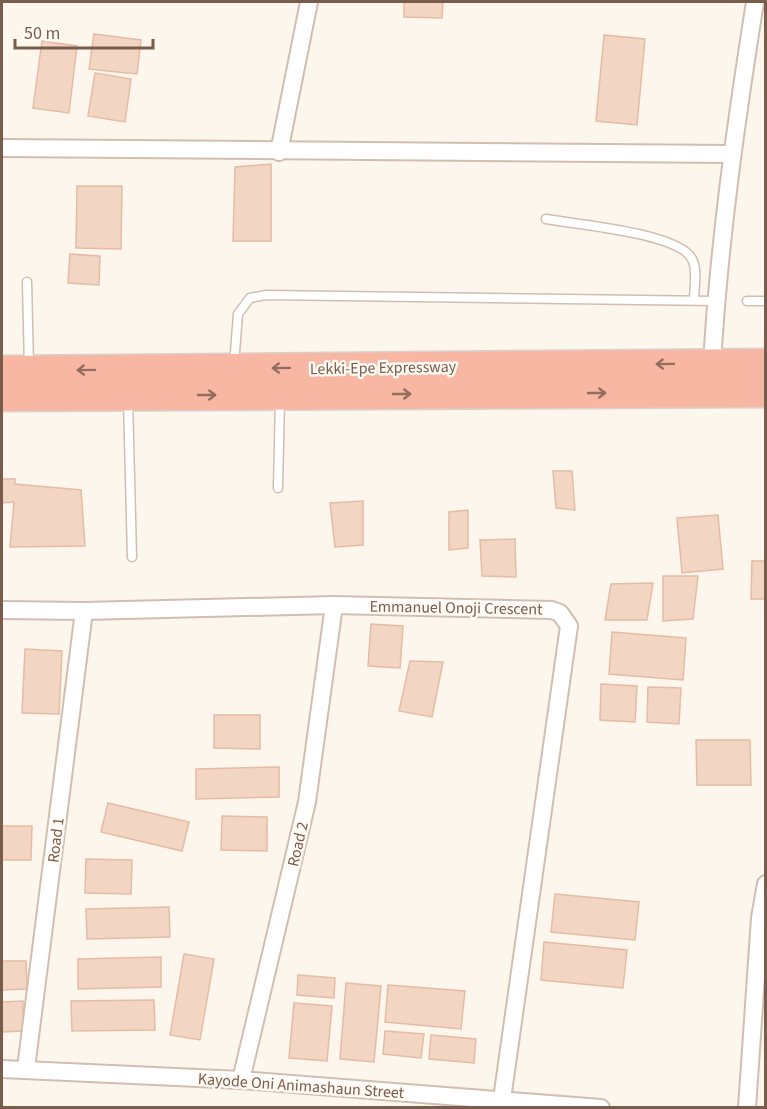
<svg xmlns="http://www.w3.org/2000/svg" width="767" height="1109" viewBox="0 0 767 1109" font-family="'Source Sans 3',sans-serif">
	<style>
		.building { fill: #f3d5c3; stroke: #e6bba3; stroke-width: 1.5 }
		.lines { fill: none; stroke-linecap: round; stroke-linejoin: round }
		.lane-casing { stroke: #d1beb0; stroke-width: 11 }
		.street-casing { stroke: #d1beb0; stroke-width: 20 }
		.highway-casing { stroke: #dad1cd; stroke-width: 33 }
		.lane { stroke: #fff; stroke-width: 8 }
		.street { stroke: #fff; stroke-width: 16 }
		.highway { stroke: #f7b7a3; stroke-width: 30 }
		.oneway { stroke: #936e5e }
		.labels { text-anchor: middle; stroke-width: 5; stroke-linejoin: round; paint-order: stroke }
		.street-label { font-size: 16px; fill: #7a5c4d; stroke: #fffaf3 }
	</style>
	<rect width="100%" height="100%" fill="#fdf6ec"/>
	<g class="building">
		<polygon points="383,2 443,2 442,18 404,17 404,2"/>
		<polygon points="94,34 141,40 137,74 89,69"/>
		<polygon points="604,35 645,39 637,125 596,121"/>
		<polygon points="42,41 77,46 69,113 33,108"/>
		<polygon points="95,73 131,79 125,122 88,116"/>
		<polygon points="271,164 271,241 233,241 235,167"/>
		<polygon points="77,186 122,186 121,249 76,248"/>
		<polygon points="70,254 100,256 99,285 68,283"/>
		<polygon points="553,471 572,471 575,510 556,508"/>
		<polygon points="2,479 15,479 15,484 81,490 85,546 10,547 14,502 2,503"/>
		<polygon points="363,501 363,545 335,547 330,503"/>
		<polygon points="468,510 468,548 449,550 449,512"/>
		<polygon points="718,515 723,569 682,573 677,518"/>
		<polygon points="515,539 516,577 482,576 480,540"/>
		<polygon points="752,561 766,561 766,599 751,599"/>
		<polygon points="663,576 698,576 693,619 663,621"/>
		<polygon points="653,583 647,620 605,620 611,584"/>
		<polygon points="371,624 403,626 400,668 368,666"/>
		<polygon points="612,632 686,638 683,680 609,674"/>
		<polygon points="25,649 62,651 59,714 22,713"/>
		<polygon points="410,661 443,662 432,717 399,711"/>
		<polygon points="601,684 637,686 635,722 600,720"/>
		<polygon points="648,687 681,688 679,724 647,722"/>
		<polygon points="214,715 260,715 260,749 214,748"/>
		<polygon points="696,740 750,740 751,785 697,785"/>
		<polygon points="279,767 279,797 196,799 196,769"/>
		<polygon points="108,803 189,822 182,851 101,832"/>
		<polygon points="222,816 267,817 267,851 221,850"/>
		<polygon points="2,826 32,826 31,860 2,860"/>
		<polygon points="86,859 132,860 131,894 85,893"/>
		<polygon points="555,894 639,902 635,940 551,932"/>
		<polygon points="169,907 170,937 87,939 86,909"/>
		<polygon points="544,942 627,950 623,988 541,980"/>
		<polygon points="184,954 214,959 200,1040 170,1035"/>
		<polygon points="161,957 161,987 78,989 78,959"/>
		<polygon points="2,961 26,961 27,989 2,990"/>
		<polygon points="298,975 335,978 334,998 297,995"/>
		<polygon points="346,983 381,986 374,1062 340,1059"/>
		<polygon points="388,985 465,991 461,1029 385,1022"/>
		<polygon points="154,1000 155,1030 72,1031 71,1001"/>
		<polygon points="23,1001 23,1031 2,1032 2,1002"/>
		<polygon points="294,1003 332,1006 327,1061 289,1058"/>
		<polygon points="385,1031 424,1034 421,1058 383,1054"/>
		<polygon points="431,1035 476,1039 474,1063 429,1059"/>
	</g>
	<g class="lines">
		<g class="lane-casing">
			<g id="lane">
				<path d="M546 219C574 224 679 233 692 259 698 270 694 288 694 300"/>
				<polyline points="27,282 29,367"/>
				<polyline points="747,301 766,301"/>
				<polyline points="234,365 238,314 250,298 266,295 716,301"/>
				<polyline points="128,399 132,557"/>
				<polyline points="278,488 280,398"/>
			</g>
		</g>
		<g class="street-casing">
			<g id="street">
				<polyline points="2,148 731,154"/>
				<polyline points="279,152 309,2"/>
				<path d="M712 364C719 242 736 122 755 2"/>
				<polyline points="2,610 84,611 334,605 552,610 560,613 569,626 502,1099"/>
				<polyline points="26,1068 84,611"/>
				<polyline points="2,1069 241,1080 601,1108"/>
				<polyline points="241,1080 307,802 334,605"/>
				<polyline points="747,1108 760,918 766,884"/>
			</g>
		</g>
		<g class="highway-casing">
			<g id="highway">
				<polyline points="2,371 766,364"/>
				<polyline points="2,396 766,392"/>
			</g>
		</g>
		<use href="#lane" class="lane"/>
		<use href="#street" class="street"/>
		<use href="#highway" class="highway"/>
	</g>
	<defs><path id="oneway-shaft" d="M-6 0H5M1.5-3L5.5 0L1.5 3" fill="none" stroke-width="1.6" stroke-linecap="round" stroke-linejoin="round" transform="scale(1.5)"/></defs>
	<g class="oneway">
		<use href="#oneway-shaft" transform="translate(665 364) rotate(179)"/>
		<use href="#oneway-shaft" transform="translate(281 368) rotate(179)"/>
		<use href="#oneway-shaft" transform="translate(86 370) rotate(179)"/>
		<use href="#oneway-shaft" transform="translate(597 393)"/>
		<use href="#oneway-shaft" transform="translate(402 394)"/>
		<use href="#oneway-shaft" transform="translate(207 395)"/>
	</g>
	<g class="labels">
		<g class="street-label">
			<text transform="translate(383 367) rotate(-1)" y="6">Lekki-Epe Expressway</text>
			<text transform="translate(456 607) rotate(1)" y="6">Emmanuel Onoji Crescent</text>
			<text transform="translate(55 840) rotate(-83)" y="6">Road 1</text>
			<text transform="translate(297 844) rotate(-77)" y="6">Road 2</text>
			<text transform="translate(301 1085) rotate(4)" y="6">Kayode Oni Animashaun Street</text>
		</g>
	</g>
	<rect width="767" height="1109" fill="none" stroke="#7a5c4d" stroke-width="6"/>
	<path d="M15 39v9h138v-9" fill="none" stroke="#7a5c4d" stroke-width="3"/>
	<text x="24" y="39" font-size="18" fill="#7a5c4d" stroke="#fffaf3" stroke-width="4.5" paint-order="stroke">50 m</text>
</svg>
